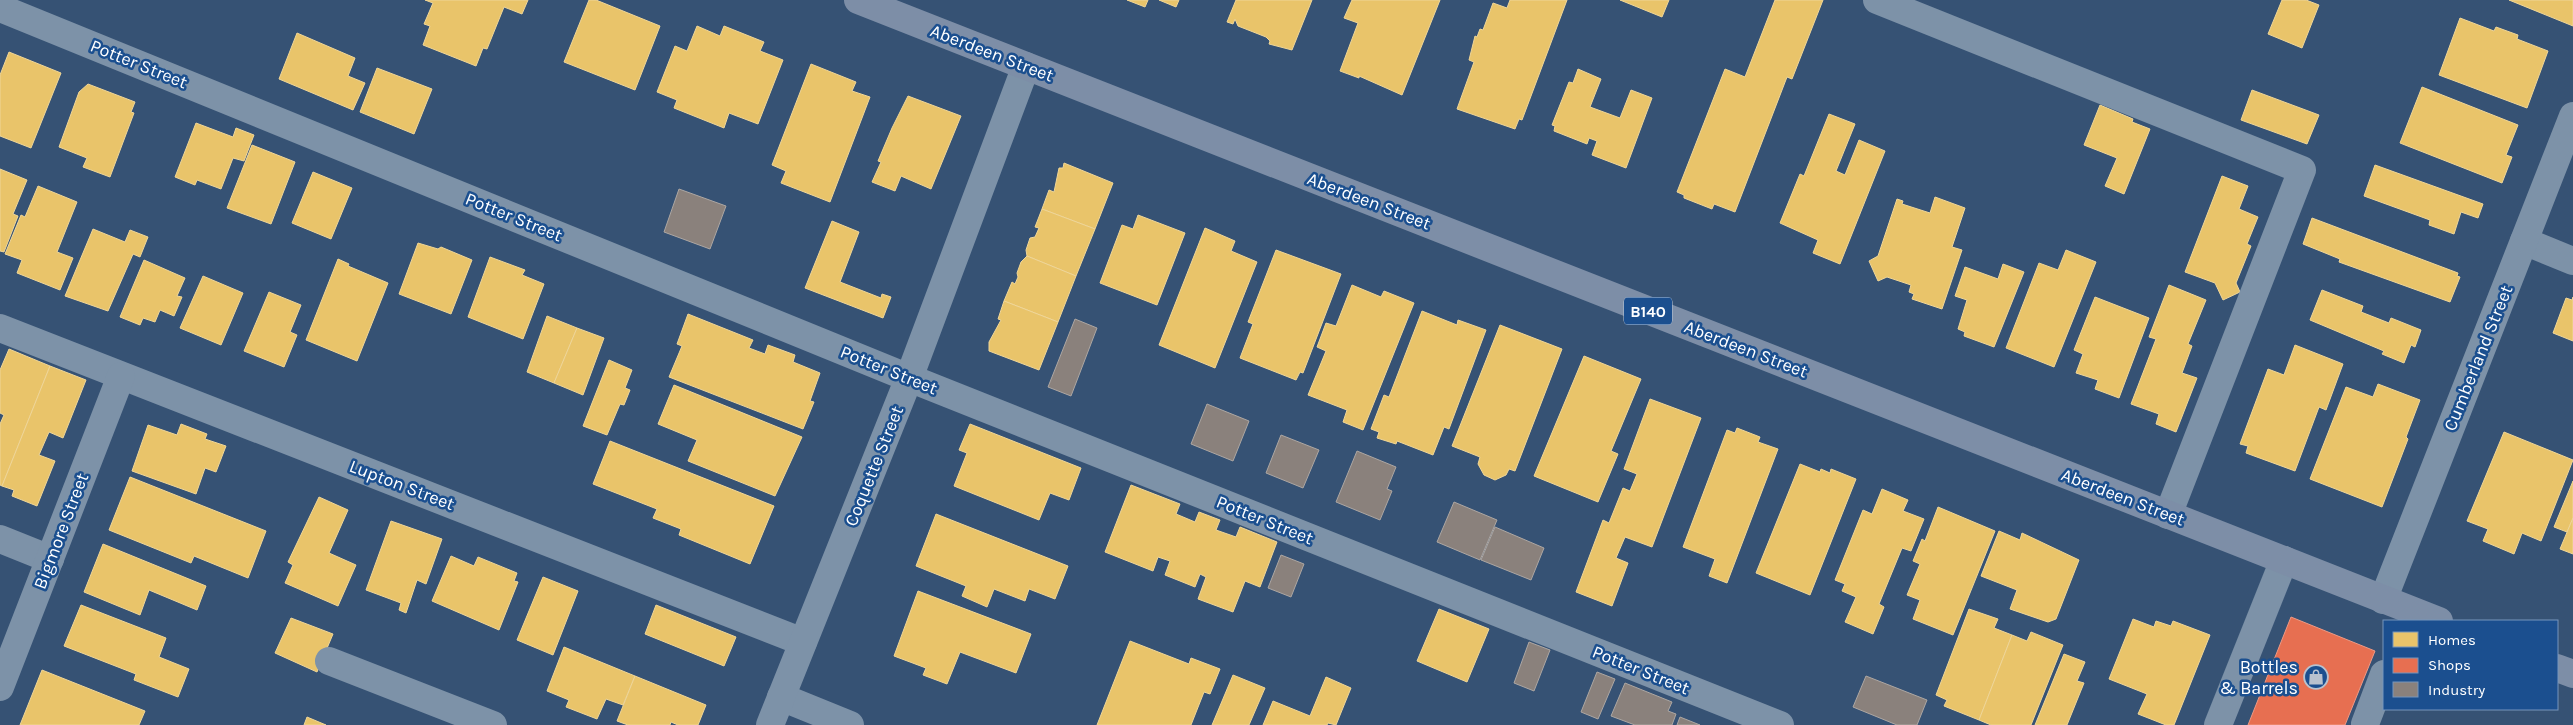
<svg xmlns="http://www.w3.org/2000/svg" width="2573" height="725" viewBox="0 0 2573 725" font-family="Karla,sans-serif">
	<style>
		.homes { fill: #e9c46a; stroke: #f0d697 }
		.shops { fill: #e76f51; stroke: #ee9a85 }
		.industry { fill: #8a817c; stroke: #ada7a3 }
		.lines { fill: none; stroke-linecap: round; stroke-linejoin: round }
		.minor { stroke: #7d92a8; stroke-width: 28 }
		.major { stroke: #7d8ea7; stroke-width: 28 }
		.labels { text-anchor: middle; stroke-width: 5; stroke-linejoin: round; paint-order: stroke }
		.shield { fill: #1b4f8f; stroke: #bbcadd; stroke-width: 1 }
		.shield-label { font-size: 16px; font-weight: bold; fill: #fff }
		.street-label { font-size: 18px; fill: #fff; stroke: #1b4f8f }
		.poi-label { font-size: 18px; fill: #fff; stroke: #1b4f8f; text-anchor: end }
	</style>
	<rect width="100%" height="100%" fill="#365274"/>
	<g class="homes">
		<polygon points="425,0 528,0 522,14 504,7 487,49 483,48 476,66 423,45 430,26 424,24 433,3"/>
		<polygon points="589,0 596,0 660,26 635,90 564,62"/>
		<polygon points="1127,0 1148,0 1145,7"/>
		<polygon points="1159,0 1179,0 1176,7"/>
		<polygon points="1236,0 1312,0 1292,50 1269,44 1270,41 1266,37 1238,26 1235,19 1233,24 1227,22"/>
		<polygon points="1352,0 1440,0 1402,95 1359,76 1359,78 1340,71 1358,23 1344,18"/>
		<polygon points="1510,0 1567,0 1522,120 1519,119 1515,129 1457,109 1474,62 1469,60 1475,36 1477,37 1480,29 1483,30 1493,3 1507,8"/>
		<polygon points="1620,0 1669,0 1662,17"/>
		<polygon points="1775,0 1823,0 1792,79 1787,77 1735,212 1714,204 1712,209 1684,198 1684,195 1677,192 1725,69 1745,77"/>
		<polygon points="2282,0 2306,0 2319,5 2302,48 2268,34"/>
		<polygon points="2509,0 2573,0 2573,26"/>
		<polygon points="2460,18 2494,31 2496,27 2518,35 2517,39 2548,51 2527,108 2439,75"/>
		<polygon points="697,26 720,36 724,26 764,42 760,51 783,60 758,124 729,113 724,128 674,108 677,100 657,92 675,46 687,51"/>
		<polygon points="297,33 355,58 348,76 365,83 353,110 279,79"/>
		<polygon points="9,52 61,73 31,148 0,136 0,75"/>
		<polygon points="811,64 856,82 852,91 870,97 830,202 781,183 786,171 772,165"/>
		<polygon points="377,68 432,89 414,134 360,112"/>
		<polygon points="1578,69 1601,79 1590,107 1620,118 1631,90 1652,98 1626,168 1592,155 1597,141 1589,138 1587,144 1554,131 1555,126 1552,125 1569,82 1573,83"/>
		<polygon points="88,84 135,102 131,112 134,113 110,177 83,167 87,158 59,147 79,92"/>
		<polygon points="2422,87 2518,125 2506,155 2512,157 2502,183 2400,143"/>
		<polygon points="2252,90 2319,115 2307,144 2241,120"/>
		<polygon points="908,96 961,116 931,189 901,176 895,191 872,182 881,162 878,161 892,128"/>
		<polygon points="2100,105 2133,119 2132,122 2150,129 2124,194 2105,186 2117,158 2084,145"/>
		<polygon points="1829,114 1855,124 1836,171 1845,175 1859,140 1885,151 1840,264 1813,253 1818,240 1780,223 1800,174 1804,176"/>
		<polygon points="196,123 233,137 236,128 254,135 244,161 233,158 221,189 197,180 195,185 175,177"/>
		<polygon points="252,145 295,162 271,224 227,208"/>
		<polygon points="1064,163 1113,183 1095,229 1042,209 1049,190 1054,192 1059,168 1063,168"/>
		<polygon points="2375,165 2483,204 2478,218 2461,212 2454,234 2429,225 2430,220 2364,196"/>
		<polygon points="0,169 27,180 13,214 18,216 4,252 0,251"/>
		<polygon points="313,172 352,188 331,239 292,223"/>
		<polygon points="2222,176 2248,186 2239,209 2258,217 2247,244 2251,246 2236,283 2240,292 2223,300 2215,283 2185,272"/>
		<polygon points="38,186 77,202 57,252 73,258 60,290 17,273 22,260 5,254 21,215 25,217"/>
		<polygon points="1935,197 1965,208 1952,247 1962,250 1942,309 1912,299 1914,294 1909,292 1911,285 1887,277 1878,281 1869,261 1878,256 1897,199 1903,201 1902,204 1930,213"/>
		<polygon points="1042,209 1095,229 1076,276 1027,256 1026,250 1030,238 1035,237 1039,228 1035,227"/>
		<polygon points="1138,215 1185,233 1157,305 1100,283 1122,225 1133,229"/>
		<polygon points="2312,218 2458,273 2457,276 2460,277 2450,302 2339,262 2340,259 2303,244"/>
		<polygon points="832,221 859,232 840,282 881,298 882,294 891,297 883,318 805,288"/>
		<polygon points="1205,228 1235,241 1231,251 1257,262 1215,368 1159,345"/>
		<polygon points="93,229 125,242 130,230 148,237 140,257 133,254 108,311 65,296"/>
		<polygon points="418,243 438,249 441,247 472,260 451,314 399,294"/>
		<polygon points="1276,250 1341,274 1303,373 1300,372 1296,380 1240,358 1253,324 1248,322"/>
		<polygon points="2066,250 2096,262 2054,367 2006,348 2039,263 2058,270"/>
		<polygon points="1027,256 1076,276 1058,322 1004,301 1012,282 1015,284 1018,277 1017,273 1021,262"/>
		<polygon points="490,257 525,270 522,275 544,284 523,339 468,317"/>
		<polygon points="338,259 349,264 348,266 388,283 357,361 306,340"/>
		<polygon points="144,260 185,278 177,296 182,297 174,316 160,310 155,322 143,318 140,325 120,317"/>
		<polygon points="2003,264 2024,272 1994,347 1964,336 1965,332 1958,329 1967,300 1955,296 1965,267 1998,279"/>
		<polygon points="203,276 243,293 221,345 180,328"/>
		<polygon points="1352,285 1381,297 1384,291 1414,303 1363,430 1343,422 1347,410 1308,395 1326,351 1317,347 1326,323 1336,326"/>
		<polygon points="2169,285 2206,300 2188,344 2192,346 2182,373 2197,378 2176,432 2156,424 2159,414 2131,404 2156,339 2149,337"/>
		<polygon points="2322,290 2363,306 2361,312 2389,323 2391,318 2421,330 2415,347 2411,345 2404,363 2382,354 2384,351 2310,320"/>
		<polygon points="269,292 301,305 290,332 297,335 284,367 244,351"/>
		<polygon points="2095,297 2149,318 2119,398 2095,389 2098,380 2076,373 2083,354 2074,350"/>
		<polygon points="2573,297 2573,341 2553,333 2566,298 2572,300"/>
		<polygon points="1004,301 1058,322 1039,370 989,351 989,342 1001,320 998,319"/>
		<polygon points="1422,311 1457,325 1458,320 1486,330 1449,429 1444,427 1433,455 1397,441 1396,444 1377,438 1379,432 1371,429 1384,395 1389,397"/>
		<polygon points="688,314 753,340 749,348 765,354 768,345 795,355 793,362 820,373 810,401 814,402 803,429 669,377 682,346 677,344"/>
		<polygon points="547,316 577,328 554,383 527,372"/>
		<polygon points="1500,325 1562,349 1515,471 1509,469 1506,475 1495,480 1484,475 1478,464 1480,457 1452,446"/>
		<polygon points="577,328 604,338 583,395 554,383"/>
		<polygon points="2295,345 2343,364 2326,410 2319,407 2295,471 2246,453 2248,446 2240,444 2268,369 2284,375"/>
		<polygon points="9,349 50,366 2,486 0,485 0,424 4,415 0,413 0,370"/>
		<polygon points="1584,356 1641,379 1611,451 1618,454 1598,502 1534,476"/>
		<polygon points="609,360 632,370 625,388 630,390 624,405 620,404 607,435 583,426"/>
		<polygon points="50,366 86,380 63,438 49,432 39,455 55,461 37,506 12,496 14,490 2,486"/>
		<polygon points="2378,384 2420,400 2406,437 2408,439 2382,507 2310,479 2346,387 2373,397"/>
		<polygon points="674,385 802,437 775,496 688,461 697,440 658,424"/>
		<polygon points="1650,399 1701,418 1652,547 1625,537 1616,558 1628,563 1612,606 1576,592 1603,520 1609,523 1623,488 1630,491 1637,474 1624,469"/>
		<polygon points="181,424 207,434 205,439 226,446 216,472 205,468 196,494 132,471 148,425 177,435"/>
		<polygon points="970,424 1081,468 1069,500 1050,493 1039,520 954,486 967,453 959,450"/>
		<polygon points="1737,428 1760,437 1758,442 1778,449 1727,583 1709,576 1715,559 1683,547 1727,430 1735,433"/>
		<polygon points="2504,432 2573,460 2541,541 2522,533 2514,554 2483,541 2488,529 2467,521"/>
		<polygon points="610,441 774,506 750,564 679,535 681,529 653,518 657,509 593,484"/>
		<polygon points="1800,464 1820,472 1821,469 1830,473 1831,469 1856,479 1810,595 1756,573"/>
		<polygon points="130,477 266,531 248,578 194,556 191,563 109,530"/>
		<polygon points="2573,481 2573,518 2567,532 2554,527"/>
		<polygon points="1131,485 1180,504 1176,514 1195,522 1199,512 1220,520 1216,530 1236,537 1240,527 1277,542 1260,587 1245,581 1233,612 1198,599 1206,577 1200,574 1195,587 1165,575 1170,561 1158,557 1153,571 1105,552"/>
		<polygon points="1882,489 1908,500 1903,511 1924,519 1911,551 1902,548 1879,604 1884,607 1873,634 1845,622 1856,597 1842,591 1845,584 1835,580 1863,510 1872,514"/>
		<polygon points="319,497 348,510 329,553 356,565 338,606 285,583 293,565 288,562"/>
		<polygon points="1938,507 1995,531 1953,635 1913,619 1920,600 1907,595 1920,564 1913,561 1922,539 1925,541"/>
		<polygon points="936,514 1068,566 1055,599 1029,589 1025,601 994,589 987,607 962,596 966,586 916,566"/>
		<polygon points="2573,518 2573,554 2560,549"/>
		<polygon points="391,521 442,539 426,584 417,580 406,613 399,610 401,603 366,590"/>
		<polygon points="1999,531 2020,540 2022,533 2079,560 2056,619 2048,622 2010,609 2017,590 1981,576"/>
		<polygon points="103,544 206,586 197,610 149,590 140,615 84,592"/>
		<polygon points="451,556 474,566 478,557 517,573 514,581 518,582 499,630 432,601"/>
		<polygon points="543,577 578,591 553,655 517,640"/>
		<polygon points="918,591 1031,634 1016,673 960,652 947,684 923,675 926,668 894,656"/>
		<polygon points="81,605 166,638 159,657 189,669 178,697 134,680 136,674 64,646"/>
		<polygon points="656,605 736,637 724,666 645,634"/>
		<polygon points="1439,609 1489,629 1467,682 1417,661"/>
		<polygon points="1969,609 1998,619 1994,628 2012,635 1979,720 1944,706 1947,700 1936,695"/>
		<polygon points="291,618 333,634 317,672 275,653"/>
		<polygon points="2133,619 2154,627 2156,621 2171,626 2173,621 2210,635 2174,725 2166,725 2138,714 2147,694 2109,679"/>
		<polygon points="2031,632 2063,645 2031,725 1991,725 1979,720 2012,635 2027,641"/>
		<polygon points="1130,641 1189,664 1191,658 1220,669 1210,694 1204,692 1191,725 1097,725"/>
		<polygon points="564,647 635,676 623,705 606,699 597,719 566,707 569,700 547,691"/>
		<polygon points="2064,654 2085,662 2077,681 2084,683 2067,725 2035,725"/>
		<polygon points="42,670 145,711 139,725 20,725"/>
		<polygon points="1233,675 1265,688 1249,725 1212,725"/>
		<polygon points="635,676 706,705 698,725 678,725 671,722 670,725 628,725 617,721"/>
		<polygon points="1326,677 1351,688 1336,725 1328,723 1327,725 1263,725 1273,701 1310,716"/>
		<polygon points="307,717 326,725 304,725"/>
	</g>
	<polygon class="shops" points="2291,617 2375,651 2345,725 2248,725"/>
	<g class="industry">
		<polygon points="679,189 726,206 710,249 664,232"/>
		<polygon points="1075,319 1097,328 1071,396 1048,387"/>
		<polygon points="1207,404 1249,421 1233,461 1191,444"/>
		<polygon points="1281,435 1319,450 1303,488 1266,473"/>
		<polygon points="1357,451 1396,467 1387,489 1392,491 1380,520 1336,502"/>
		<polygon points="1454,502 1497,520 1480,560 1437,542"/>
		<polygon points="1495,527 1544,548 1531,580 1481,560"/>
		<polygon points="1281,555 1304,564 1291,597 1268,588"/>
		<polygon points="1529,642 1550,650 1534,691 1514,683"/>
		<polygon points="1597,672 1615,679 1598,719 1581,712"/>
		<polygon points="1866,676 1927,700 1917,725 1897,725 1853,707"/>
		<polygon points="1625,683 1672,702 1668,711 1676,714 1672,725 1635,725 1611,716"/>
		<polygon points="1680,717 1700,725 1677,725"/>
	</g>
	<g class="lines">
		<g class="minor">
			<polyline points="1877,0 2302,170 2168,515"/>
			<polyline points="0,8 909,378 1780,725"/>
			<polyline points="2524,241 2573,261"/>
			<polyline points="0,328 803,642"/>
			<polyline points="0,539 50,559"/>
			<polyline points="2383,600 2573,116"/>
			<polyline points="329,661 493,725"/>
			<polyline points="0,687 121,376"/>
			<polyline points="781,697 850,725"/>
			<polyline points="2365,724 2384,674"/>
			<polyline points="770,725 909,378 1026,66"/>
			<polyline points="2218,725 2284,560"/>
		</g>
		<g class="major">
			<polyline points="858,0 2439,621"/>
			<polyline points="2557,668 2573,674"/>
		</g>
	</g>
	<defs>
		<g id="shop-ring" transform="scale(1.25)"><circle r="9.5" fill="#1b4f8f" stroke="#b9c2ce" stroke-width="1.5"/><path d="M-5-2.5h2.3a2.7 3.5 0 0 1 5.4 0H5L5.5 6h-11ZM-1.5-2.5h3a1.5 2.3 0 0 0-3 0Z" fill="#b9c2ce"/></g>
	</defs>
	<g fill-rule="evenodd">
		<use href="#shop-ring" x="2316" y="677"/>
	</g>
	<g class="labels">
		<rect class="shield" x="1624" y="297.5" width="48" height="27" rx="4"/>
		<g class="shield-label">
			<text x="1648" y="317">B140</text>
		</g>
		<g class="street-label">
			<text transform="translate(992 53) rotate(21)" y="6">Aberdeen Street</text>
			<text transform="translate(139 64) rotate(22)" y="6">Potter Street</text>
			<text transform="translate(1369 201) rotate(21)" y="6">Aberdeen Street</text>
			<text transform="translate(514 217) rotate(22)" y="6">Potter Street</text>
			<text transform="translate(1746 349) rotate(21)" y="6">Aberdeen Street</text>
			<text transform="translate(2478 358) rotate(-68)" y="6">Cumberland Street</text>
			<text transform="translate(889 370) rotate(22)" y="6">Potter Street</text>
			<text transform="translate(874 466) rotate(-68)" y="6">Coquette Street</text>
			<text transform="translate(402 485) rotate(21)" y="6">Lupton Street</text>
			<text transform="translate(2123 497) rotate(21)" y="6">Aberdeen Street</text>
			<text transform="translate(1265 520) rotate(22)" y="6">Potter Street</text>
			<text transform="translate(61 531) rotate(-69)" y="6">Bigmore Street</text>
			<text transform="translate(1641 670) rotate(22)" y="6">Potter Street</text>
		</g>
		<g class="poi-label">
			<text x="2298" y="673">Bottles<tspan x="2298" dy="21">&amp; Barrels</tspan></text>
		</g>
	</g>
	<rect x="2383" y="620" width="175" height="90" fill="#1b4f8f" stroke="#7695bc"/>
	<rect x="2393" y="632" width="25" height="15" fill="#e9c46a" stroke="#7695bc"/>
	<text x="2428" y="645" font-size="15" fill="#ffffff">Homes</text>
	<rect x="2393" y="658" width="25" height="15" fill="#e76f51" stroke="#7695bc"/>
	<text x="2428" y="670" font-size="15" fill="#ffffff">Shops</text>
	<rect x="2393" y="682" width="25" height="15" fill="#8a817c" stroke="#7695bc"/>
	<text x="2428" y="695" font-size="15" fill="#ffffff">Industry</text>
</svg>
